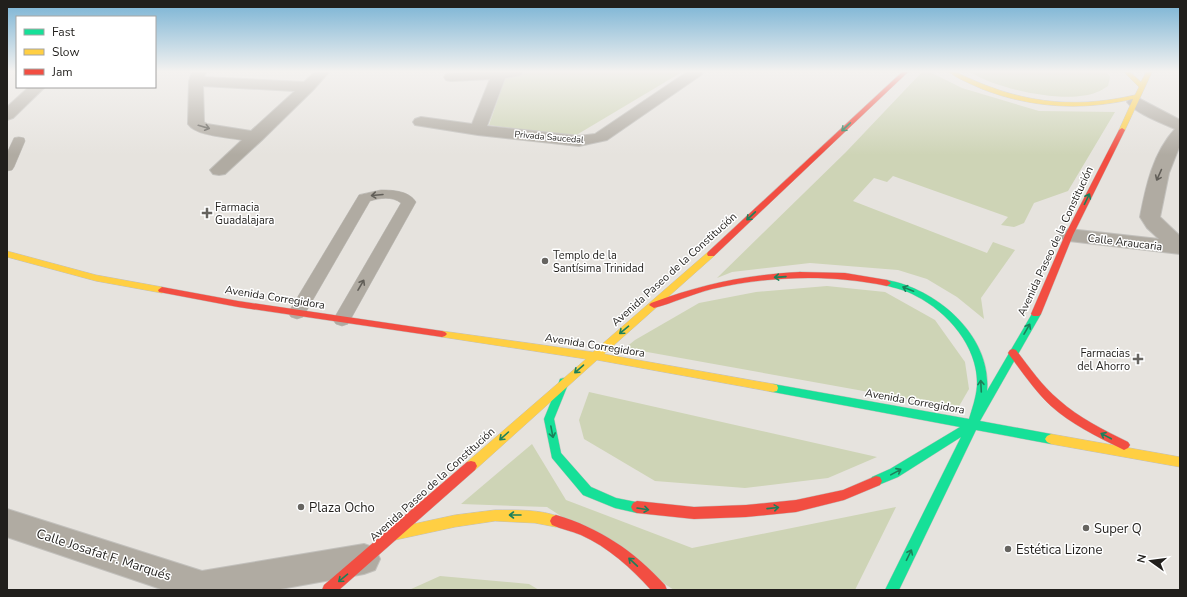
<svg xmlns="http://www.w3.org/2000/svg" width="1187" height="597" viewBox="0 0 1187 597" font-family="'Nunito Sans',sans-serif">
	<style>
		.green { fill: #ced4b6 }
		.lines { fill: none; stroke-linecap: round; stroke-linejoin: round }
		.lane-casing { stroke: #c2c0bc; stroke-width: 1 }
		.street-casing { stroke: #c2c0bc; stroke-width: 2 }
		.fast-casing { stroke: #c2c0bc; stroke-width: 1 }
		.slow-casing { stroke: #c2c0bc; stroke-width: 1 }
		.jam-casing { stroke: #c2c0bc; stroke-width: 1 }
		.lane { fill: #b0aba2; fill-rule: evenodd }
		.street { fill: #b0aba2; fill-rule: evenodd }
		.fast { fill: #16e098; fill-rule: evenodd }
		.slow { fill: #ffcf43; fill-rule: evenodd }
		.jam { fill: #f24e42; fill-rule: evenodd }
		.oneway { stroke: #615e58 }
		.oneway2 { stroke: #1c805a }
		.poi-dot { fill: #666460; stroke: #fff; stroke-width: 1.5 }
		.labels { text-anchor: middle; stroke-width: 3; stroke-linejoin: round; paint-order: stroke }
		.far-street-label { font-size: 9px; fill: #211f1c; stroke: #fff }
		.poi-label { font-size: 11px; fill: #211f1c; stroke: #fff; text-anchor: start }
		.street-label { font-size: 11px; fill: #211f1c; stroke: #fff }
		.near-poi-label { font-size: 13px; fill: #211f1c; stroke: #fff; text-anchor: start }
		.near-street-label { font-size: 13px; fill: #211f1c; stroke: #fff }
	</style>
	<rect width="100%" height="100%" fill="#e6e3de"/>
	<g class="green">
		<polygon points="533,72 682,72 573,137 489,125 506,76"/>
		<polygon points="922,72 930,72 962,88 1039,111 1115,112 1068,191 1034,203 1024,223 1014,227 1001,225 1008,217 893,176 887,182 874,178 853,201 987,253 993,242 1015,250 981,298 984,319 957,297 927,279 898,270 810,263 732,272 717,278 846,152"/>
		<path d="M970 72H1107L1110 77 1108 86C1104 88 1101 91 1097 92 1068 105 996 89 970 72Z"/>
		<polygon points="827,286 885,292 935,320 965,362 969,389 958,408 625,348 635,340 699,303 756,292"/>
		<polygon points="589,392 877,457 828,478 745,488 655,481 584,439 579,420"/>
		<polygon points="532,444 566,500 692,548 896,507 855,590 674,590 547,507 461,504"/>
		<polygon points="440,576 529,584 539,590 409,590"/>
	</g>
	<g class="lines">
		<g class="lane-casing">
			<g id="lane">
				<polygon points="19,137 24,138 25,141 14,167 12,170 7,171 7,153 14,138"/>
				<path d="M381 190C394 190 409 191 416 202L348 324 342 326 336 324 333 320 401 203C392 196 380 198 370 201L303 317 297 319 291 317 288 313 359 195Z"/>
			</g>
		</g>
		<g class="street-casing">
			<g id="street">
				<path d="M192 72H206L204 77 304 82 315 72H329L313 90 262 140 225 174 219 175 213 174 210 170 242 140C228 137 196 136 188 124L189 81ZM203 86 295 91 251 131 207 124 204 122Z"/>
				<polygon points="468,72 523,72 521,75 505,78 487,126 579,136 595,134 687,72 703,72 701,75 607,140 579,146 478,135 415,125 413,122 415,119 421,117 472,124 490,79 451,81 446,80 444,77 446,74"/>
				<polygon points="29,87 45,87 13,118 7,120 7,107"/>
				<path d="M1135 97 1140 99 1180 120V145L1169 173 1160 217 1180 236V254L1069 241 1062 239 1059 235 1062 231 1069 229 1159 239 1147 228 1140 217C1146 186 1153 153 1175 129 1162 123 1135 113 1127 102L1130 99Z"/>
				<polygon points="7,509 202,571 364,544 375,548 380,559 375,570 364,574 275,590 164,590 7,537"/>
			</g>
		</g>
		<g class="fast-casing">
			<g id="fast">
				<path d="M887 280C937 289 992 336 987 391L1033 312H1039L1041 314 980 421 1051 434 1055 436 1057 439 1055 442 1051 444 976 430 899 590H885L961 437 898 477 876 486 872 485 870 481 872 477 890 469 960 427 773 392 769 391 768 388 769 385 773 384 969 419C972 409 976 398 977 386 979 348 948 312 916 296 906 290 895 288 884 285L883 283Z"/>
				<polygon points="564,378 568,379 569,382 554,419 561,453 591,487 616,498 641,503 643,507 641,511 637,513 615,508 583,495 552,458 544,419 559,382 560,379"/>
			</g>
		</g>
		<g class="slow-casing">
			<g id="slow">
				<path d="M949 72H956C1016 102 1070 110 1135 95L1139 87 1124 72H1130L1141 82 1146 72H1152L1125 130 1122 132 1119 130 1133 99C1082 111 1031 108 982 89 971 84 958 79 949 72Z"/>
				<polygon points="7,251 96,275 162,287 166,290 162,293 96,281 7,257"/>
				<polygon points="711,251 715,254 714,256 604,354 773,384 777,385 778,388 777,391 773,392 597,360 475,470 471,471 467,470 465,466 467,462 586,359 442,337 439,336 437,334 439,332 442,331 593,352 708,252"/>
				<polygon points="1051,434 1180,457 1180,467 1051,444 1047,442 1045,439 1047,436"/>
				<path d="M495 510C516 510 540 509 560 517L562 521 560 525 556 527 535 523 495 521 455 527 395 540 391 538 389 534 391 530 395 528 455 515Z"/>
			</g>
		</g>
		<g class="jam-casing">
			<g id="jam">
				<polygon points="902,72 908,72 714,256 708,256 707,254 708,252"/>
				<polygon points="1122,128 1125,130 1073,235 1041,314 1039,316 1033,316 1031,314 1065,235 1119,130"/>
				<path d="M800 272 845 273 887 280 891 283 887 286C829 274 769 276 712 289 692 294 673 303 654 308L649 305 651 303C703 284 744 275 800 272Z"/>
				<polygon points="162,287 238,301 442,331 445,332 447,334 445,336 442,337 238,307 159,292 158,290"/>
				<path d="M1013 349 1016 350C1030 368 1042 386 1059 400 1079 418 1104 430 1128 442L1130 445 1128 448 1124 450 1120 448C1096 436 1071 424 1051 406 1035 391 1023 373 1010 356L1008 353 1010 350Z"/>
				<polygon points="471,461 475,462 477,466 475,470 339,590 322,590 324,585 467,462"/>
				<polygon points="876,476 880,477 882,481 880,485 844,500 796,512 746,517 694,519 637,513 633,511 631,507 633,503 637,501 694,507 746,505 796,500 843,490"/>
				<path d="M556 515C600 528 634 551 665 585L667 590H651C631 568 608 547 581 535 571 531 561 529 552 525L550 521 552 517Z"/>
			</g>
		</g>
		<use href="#lane" class="lane"/>
		<use href="#street" class="street"/>
		<use href="#fast" class="fast"/>
		<use href="#slow" class="slow"/>
		<use href="#jam" class="jam"/>
	</g>
	<defs><path id="oneway-shaft" d="M-6 0H5M1.5-3L5.5 0L1.5 3" fill="none" stroke-width="1.6" stroke-linecap="round" stroke-linejoin="round"/></defs>
	<g class="oneway">
		<use href="#oneway-shaft" transform="translate(204 127) rotate(16)"/>
		<use href="#oneway-shaft" transform="translate(1159 175) rotate(114)"/>
		<use href="#oneway-shaft" transform="translate(377 195) rotate(175)"/>
		<use href="#oneway-shaft" transform="translate(361 285) rotate(-60)"/>
	</g>
	<g class="oneway2">
		<use href="#oneway-shaft" transform="translate(846 127) rotate(137)"/>
		<use href="#oneway-shaft" transform="translate(1087 199) rotate(-64)"/>
		<use href="#oneway-shaft" transform="translate(751 216) rotate(137)"/>
		<use href="#oneway-shaft" transform="translate(780 277) rotate(176)"/>
		<use href="#oneway-shaft" transform="translate(908 289) rotate(-158)"/>
		<use href="#oneway-shaft" transform="translate(1027 329) rotate(-60)"/>
		<use href="#oneway-shaft" transform="translate(624 330) rotate(140)"/>
		<use href="#oneway-shaft" transform="translate(579 369) rotate(139)"/>
		<use href="#oneway-shaft" transform="translate(981 386) rotate(-93)"/>
		<use href="#oneway-shaft" transform="translate(552 432) rotate(79)"/>
		<use href="#oneway-shaft" transform="translate(504 436) rotate(138)"/>
		<use href="#oneway-shaft" transform="translate(1106 436) rotate(-152)"/>
		<use href="#oneway-shaft" transform="translate(896 472) rotate(-29)"/>
		<use href="#oneway-shaft" transform="translate(773 508) rotate(-6)"/>
		<use href="#oneway-shaft" transform="translate(643 509) rotate(9)"/>
		<use href="#oneway-shaft" transform="translate(515 515) rotate(180)"/>
		<use href="#oneway-shaft" transform="translate(909 555) rotate(-64)"/>
		<use href="#oneway-shaft" transform="translate(633 562) rotate(-137)"/>
		<use href="#oneway-shaft" transform="translate(343 578) rotate(140)"/>
	</g>
	<linearGradient id="sky" x2="0" y2="1"><stop stop-color="#77b2d4"/><stop offset="0.46" stop-color="#f4f2f0"/><stop offset="1" stop-color="#f4f2f0" stop-opacity="0"/></linearGradient>
	<rect width="1187" height="155" fill="url(#sky)"/>
	<g class="poi-dot">
		<path d="M205 207h4v4h4v4h-4v4h-4v-4h-4v-4h4z"/>
		<circle cx="545" cy="261" r="4"/>
		<path d="M1136 353h4v4h4v4h-4v4h-4v-4h-4v-4h4z"/>
		<circle cx="301" cy="507" r="4"/>
		<circle cx="1086" cy="528" r="4"/>
		<circle cx="1008" cy="549" r="4"/>
	</g>
	<g class="labels">
		<g class="far-street-label">
			<text transform="translate(549 137) rotate(5)" y="3">Privada Saucedal</text>
		</g>
		<g class="poi-label">
			<text x="215" y="211">Farmacia<tspan x="215" dy="13">Guadalajara</tspan></text>
			<text x="553" y="259">Templo de la<tspan x="553" dy="13">Santísima Trinidad</tspan></text>
			<text x="1130" y="357" text-anchor="end">Farmacias<tspan x="1130" dy="13">del Ahorro</tspan></text>
		</g>
		<g class="street-label">
			<text transform="translate(1055 241) rotate(-65)" y="4">Avenida Paseo de la Constitución</text>
			<text transform="translate(1125 242) rotate(7)" y="4">Calle Araucaria</text>
			<text transform="translate(674 269) rotate(-42)" y="4">Avenida Paseo de la Constitución</text>
			<text transform="translate(275 297) rotate(9)" y="4">Avenida Corregidora</text>
			<text transform="translate(595 345) rotate(9)" y="4">Avenida Corregidora</text>
			<text transform="translate(915 401) rotate(10)" y="4">Avenida Corregidora</text>
			<text transform="translate(432 484) rotate(-42)" y="4">Avenida Paseo de la Constitución</text>
		</g>
		<g class="near-poi-label">
			<text x="309" y="512">Plaza Ocho</text>
			<text x="1094" y="533">Super Q</text>
			<text x="1016" y="554">Estética Lizone</text>
		</g>
		<g class="near-street-label">
			<text transform="translate(104 554) rotate(18)" y="5">Calle Josafat F. Marqués</text>
		</g>
	</g>
	<rect width="1187" height="597" fill="none" stroke="#211f1c" stroke-width="16"/>
	<rect x="16" y="16" width="140" height="72" fill="#ffffff" stroke="#a6a5a4"/>
	<rect x="24" y="29" width="20" height="6" fill="#16e098" stroke="#a6a5a4"/>
	<text x="52" y="36" font-size="12" fill="#211f1c">Fast</text>
	<rect x="24" y="49" width="20" height="6" fill="#ffcf43" stroke="#a6a5a4"/>
	<text x="52" y="56" font-size="12" fill="#211f1c">Slow</text>
	<rect x="24" y="69" width="20" height="6" fill="#f24e42" stroke="#a6a5a4"/>
	<text x="52" y="76" font-size="12" fill="#211f1c">Jam</text>
	<g transform="translate(1151 561) rotate(284)" stroke="#ffffff" stroke-width="3" paint-order="stroke">
	<path d="M0-3L7 15L0 10L-7 15Z" fill="#211f1c"/>
	<text y="-6" font-size="11" font-weight="bold" text-anchor="middle" fill="#211f1c">N</text>
	</g>
</svg>
